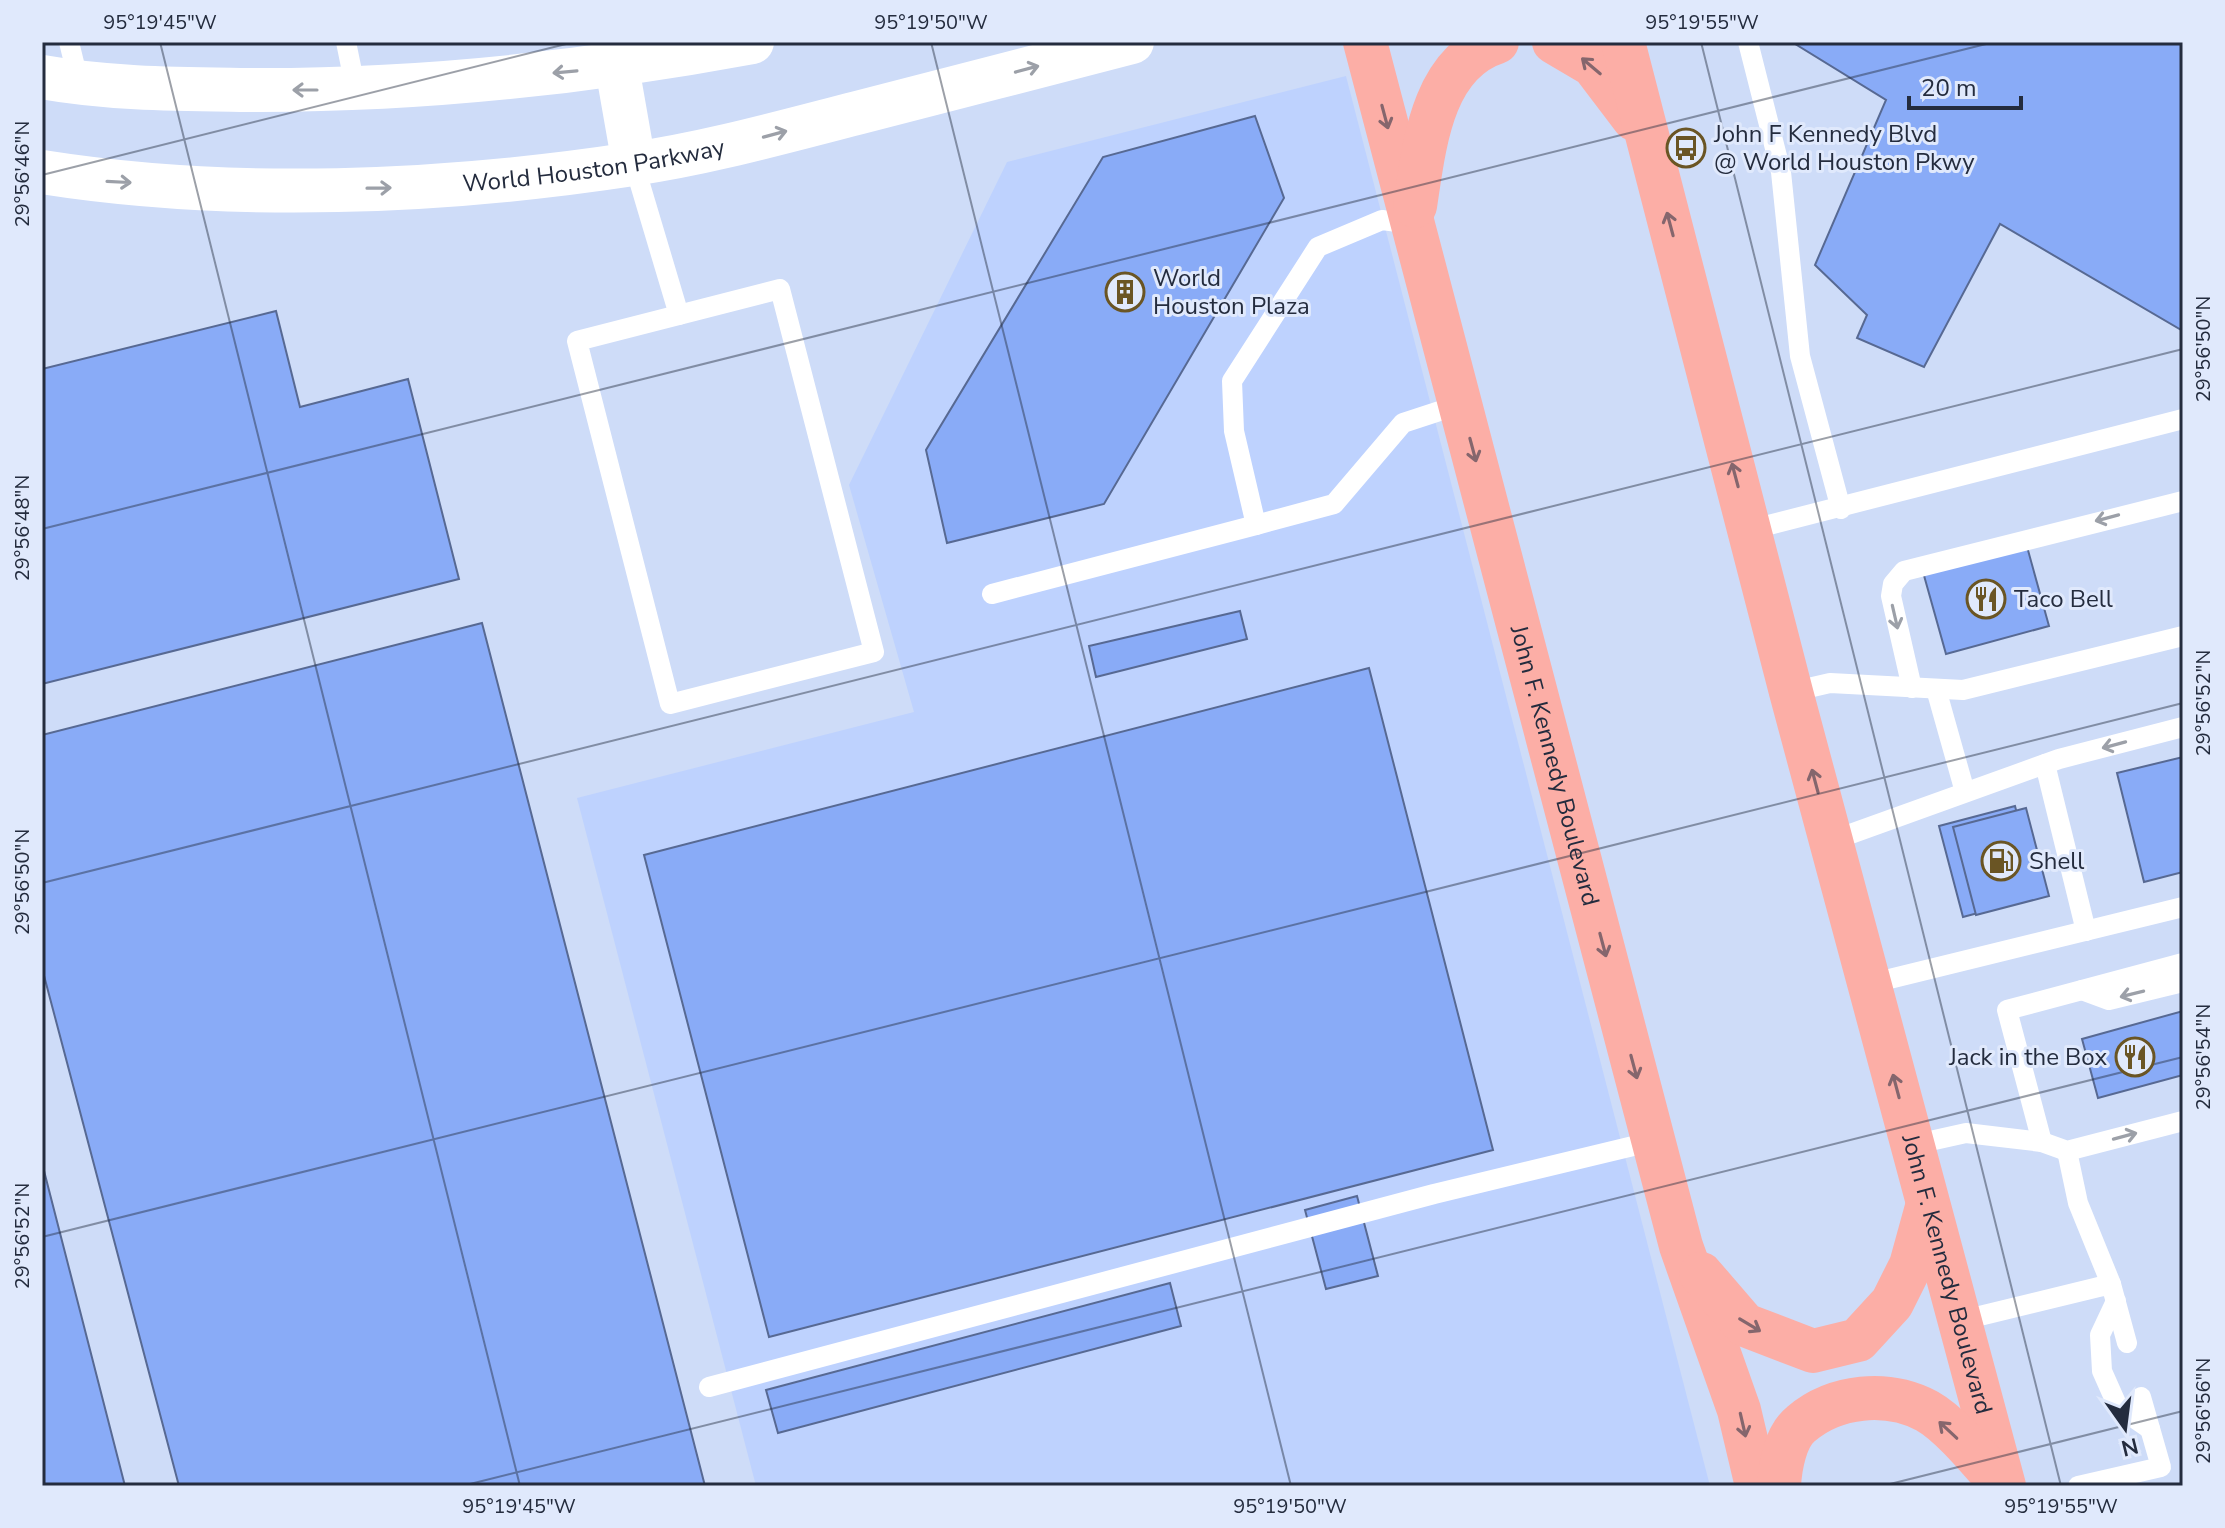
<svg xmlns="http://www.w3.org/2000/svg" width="2225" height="1528" viewBox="0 0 2225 1528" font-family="'Nunito Sans',sans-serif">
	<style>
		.built { fill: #bed2fe }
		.building { fill: #89abf7; stroke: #576993; stroke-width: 2 }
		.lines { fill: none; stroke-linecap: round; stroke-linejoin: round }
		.service { stroke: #fff; stroke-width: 20 }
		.tertiary { stroke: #fff; stroke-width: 44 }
		.trunk { stroke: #fcaea6; stroke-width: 44 }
		.oneway { stroke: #85666d }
		.oneway2 { stroke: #9ca0a8 }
		.ticks { fill: none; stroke: #242c3e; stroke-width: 2; stroke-opacity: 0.45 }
		.labels { text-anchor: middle; stroke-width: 6; stroke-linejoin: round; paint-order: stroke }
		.poi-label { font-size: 24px; fill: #242c3e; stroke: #e0e9fc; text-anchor: start }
		.street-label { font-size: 24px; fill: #242c3e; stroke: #e0e9fc }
		.neatline { fill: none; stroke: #242c3e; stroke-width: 3 }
		.ticks-label { font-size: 20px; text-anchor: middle; fill: #242c3e }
	</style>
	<rect width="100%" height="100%" fill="#cedcf8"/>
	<polygon class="built" points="1346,76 1710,1486 756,1486 577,798 914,712 849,485 1007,162"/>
	<g class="building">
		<polygon points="1792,42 2183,42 2183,331 2000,224 1924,367 1857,338 1867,315 1815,265 1886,100"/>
		<polygon points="1255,116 1284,198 1104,504 947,543 926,450 1103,157"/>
		<polygon points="276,311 300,407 408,379 459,579 42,684 42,369"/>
		<polygon points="2026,543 2049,626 1946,654 1923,572"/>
		<polygon points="1240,611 1247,639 1096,677 1089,646"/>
		<polygon points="482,623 705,1486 179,1486 42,968 42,735"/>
		<polygon points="1369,668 1493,1150 769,1337 644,855"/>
		<polygon points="2183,757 2183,872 2144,882 2117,773"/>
		<polygon points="2015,806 2038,897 1963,917 1939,826"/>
		<polygon points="2026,808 2049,896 1976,915 1953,827"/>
		<polygon points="2183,1011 2183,1075 2098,1098 2082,1039"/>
		<polygon points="42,1163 125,1486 42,1486"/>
		<polygon points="1357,1196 1378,1276 1326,1289 1305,1210"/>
		<polygon points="1170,1283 1181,1326 778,1433 766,1390"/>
	</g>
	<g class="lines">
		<g class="service">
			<polyline points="69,42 79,83"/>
			<polyline points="346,42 356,91"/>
			<polyline points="1748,42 1781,172 1800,356 1841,509"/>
			<polyline points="634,164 679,315"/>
			<polygon points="780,289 874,652 670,704 577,341"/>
			<polyline points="1256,525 1334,504 1403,423 1461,404"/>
			<polyline points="1749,530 2183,419"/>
			<polyline points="992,594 1256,525 1234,431 1232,381 1318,247 1382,220 1413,224"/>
			<polyline points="1912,688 1891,596 1893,584 1904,571 2183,501"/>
			<polyline points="1936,689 1965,792"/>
			<polyline points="1791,692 1830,683 1963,690 2183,636"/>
			<polyline points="2045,764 2086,931"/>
			<polyline points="1831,841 2059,759 2183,727"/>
			<polyline points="1869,984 2183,907"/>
			<polyline points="2082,990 2109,1000 2183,982"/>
			<polyline points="2042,1142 2007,1010 2183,963"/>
			<polyline points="1912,1145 1966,1133 2042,1142 2067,1151 2183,1121"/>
			<polyline points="2067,1151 2078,1203 2111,1284"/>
			<polyline points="2116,1301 2100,1335 2102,1371 2118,1407 2150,1429"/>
			<polyline points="1959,1321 2111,1284 2127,1343"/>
			<polyline points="709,1387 1434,1194 1654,1141"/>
			<polyline points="2078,1486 2161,1467 2141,1397"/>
		</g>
		<g class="tertiary">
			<polyline points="617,67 634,164"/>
			<path d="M42 77C109 89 179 89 247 90 417 91 585 73 752 42"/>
			<path id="s1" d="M42 172C232 202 443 193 633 164 708 153 783 132 857 113 949 89 1040 66 1132 42"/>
		</g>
		<g class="trunk">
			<path id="s2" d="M1365 42 1681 1246 1739 1410 1757 1486"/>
			<polyline points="1554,42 1593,65 1634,119"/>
			<path id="s3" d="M1623 42 1791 692 2004 1486"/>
			<path d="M1415 206C1424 148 1431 63 1497 42"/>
			<polyline points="1701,1274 1745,1325 1813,1351 1858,1340 1892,1303 1911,1265 1927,1207"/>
			<path d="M1779 1486C1780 1467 1785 1437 1801 1424 1835 1395 1887 1390 1927 1411 1952 1425 1982 1463 2001 1484"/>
		</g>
	</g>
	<defs><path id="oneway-shaft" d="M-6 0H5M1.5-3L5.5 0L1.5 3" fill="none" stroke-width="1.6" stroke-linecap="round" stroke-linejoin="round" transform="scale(2)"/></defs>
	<g class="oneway">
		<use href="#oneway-shaft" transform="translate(1591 66) rotate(-140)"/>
		<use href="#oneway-shaft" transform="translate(1385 117) rotate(75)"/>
		<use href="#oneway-shaft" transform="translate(1670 224) rotate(-105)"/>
		<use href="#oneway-shaft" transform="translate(1473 450) rotate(75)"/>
		<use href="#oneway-shaft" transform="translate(1735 475) rotate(-105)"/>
		<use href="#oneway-shaft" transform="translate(1815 781) rotate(-105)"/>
		<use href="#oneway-shaft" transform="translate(1603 945) rotate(75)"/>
		<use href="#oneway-shaft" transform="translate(1634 1067) rotate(75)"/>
		<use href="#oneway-shaft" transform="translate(1896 1086) rotate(-105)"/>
		<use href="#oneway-shaft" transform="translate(1750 1325) rotate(31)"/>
		<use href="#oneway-shaft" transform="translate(1743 1425) rotate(77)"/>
		<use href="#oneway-shaft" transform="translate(1948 1430) rotate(-137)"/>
	</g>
	<g class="oneway2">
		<use href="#oneway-shaft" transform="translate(1027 69) rotate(-15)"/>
		<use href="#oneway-shaft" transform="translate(565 72) rotate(175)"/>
		<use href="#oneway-shaft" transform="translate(305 90) rotate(-180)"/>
		<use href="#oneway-shaft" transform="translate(775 134) rotate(-15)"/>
		<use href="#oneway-shaft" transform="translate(119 182) rotate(3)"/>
		<use href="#oneway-shaft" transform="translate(379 188) rotate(-1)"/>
		<use href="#oneway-shaft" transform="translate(2107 518) rotate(165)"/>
		<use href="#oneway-shaft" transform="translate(1895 617) rotate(77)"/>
		<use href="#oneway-shaft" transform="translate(2114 745) rotate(165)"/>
		<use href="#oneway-shaft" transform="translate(2132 994) rotate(166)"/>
		<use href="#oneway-shaft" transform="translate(2125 1136) rotate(-15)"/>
	</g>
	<path class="ticks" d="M160 42 520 1486M931 42 1291 1486M1701 42 2061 1486M42 175 574 42M42 529 1994 42M42 883 2183 349M42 1237 2183 703M462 1486 2183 1057M1882 1486 2183 1411"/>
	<defs>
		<g id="bus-ring" transform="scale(2)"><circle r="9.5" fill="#e0e9fc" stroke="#6a5524" stroke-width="1.5"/><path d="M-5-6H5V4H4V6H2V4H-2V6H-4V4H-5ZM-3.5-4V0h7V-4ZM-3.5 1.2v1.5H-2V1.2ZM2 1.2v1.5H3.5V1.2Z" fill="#6a5524"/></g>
		<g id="building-ring" transform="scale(2)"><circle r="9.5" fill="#e0e9fc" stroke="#6a5524" stroke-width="1.5"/><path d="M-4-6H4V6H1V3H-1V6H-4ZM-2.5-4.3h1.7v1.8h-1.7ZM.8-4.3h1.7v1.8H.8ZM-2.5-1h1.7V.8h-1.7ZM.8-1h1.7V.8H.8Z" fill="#6a5524"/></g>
		<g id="restaurant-ring" transform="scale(2)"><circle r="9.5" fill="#e0e9fc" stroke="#6a5524" stroke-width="1.5"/><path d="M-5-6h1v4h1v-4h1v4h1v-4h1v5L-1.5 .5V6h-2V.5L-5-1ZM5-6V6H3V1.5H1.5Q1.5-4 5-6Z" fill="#6a5524"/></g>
		<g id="fuel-ring" transform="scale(2)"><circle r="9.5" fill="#e0e9fc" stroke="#6a5524" stroke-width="1.5"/><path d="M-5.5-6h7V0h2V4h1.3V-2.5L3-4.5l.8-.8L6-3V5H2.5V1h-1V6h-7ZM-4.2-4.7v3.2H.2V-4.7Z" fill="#6a5524"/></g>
	</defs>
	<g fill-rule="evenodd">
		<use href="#bus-ring" x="1686" y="148"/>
		<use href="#building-ring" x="1125" y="292"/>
		<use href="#restaurant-ring" x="1986" y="599"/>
		<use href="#fuel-ring" x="2001" y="861"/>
		<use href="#restaurant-ring" x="2135" y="1057"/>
	</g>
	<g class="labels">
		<g class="poi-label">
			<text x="1714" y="142">John F Kennedy Blvd<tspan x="1714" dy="28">@ World Houston Pkwy</tspan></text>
			<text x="1153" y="286">World<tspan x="1153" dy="28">Houston Plaza</tspan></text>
			<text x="2014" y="607">Taco Bell</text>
			<text x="2029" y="869">Shell</text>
			<text x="2107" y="1065" text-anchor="end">Jack in the Box</text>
		</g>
		<g class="street-label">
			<text dy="8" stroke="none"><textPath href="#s1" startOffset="554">World Houston Parkway</textPath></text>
			<text dy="8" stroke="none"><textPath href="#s2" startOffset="748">John F. Kennedy Boulevard</textPath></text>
			<text dy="8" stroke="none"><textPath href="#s3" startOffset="1274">John F. Kennedy Boulevard</textPath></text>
		</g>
	</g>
	<rect width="2225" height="1528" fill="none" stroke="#e0e9fc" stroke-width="88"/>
	<g transform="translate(2125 1428) rotate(166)" stroke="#e0e9fc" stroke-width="6" paint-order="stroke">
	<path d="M0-6L14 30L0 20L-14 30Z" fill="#242c3e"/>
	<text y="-12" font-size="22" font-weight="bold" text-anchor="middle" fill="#242c3e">N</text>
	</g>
	<path d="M1909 96v12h112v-12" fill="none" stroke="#242c3e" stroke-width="4"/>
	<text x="1921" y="96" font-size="24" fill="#242c3e" stroke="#e0e9fc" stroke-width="6" paint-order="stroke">20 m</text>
	<rect x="44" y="44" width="2137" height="1440" class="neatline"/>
	<g class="ticks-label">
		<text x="160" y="29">95°19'45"W</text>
		<text x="931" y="29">95°19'50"W</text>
		<text x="1702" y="29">95°19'55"W</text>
		<text transform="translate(22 174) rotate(-90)" y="7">29°56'46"N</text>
		<text transform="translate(2203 349) rotate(-90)" y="7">29°56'50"N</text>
		<text transform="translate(22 528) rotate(-90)" y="7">29°56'48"N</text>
		<text transform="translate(2203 703) rotate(-90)" y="7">29°56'52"N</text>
		<text transform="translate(22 882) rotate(-90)" y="7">29°56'50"N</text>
		<text transform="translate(2203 1057) rotate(-90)" y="7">29°56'54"N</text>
		<text transform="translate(22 1236) rotate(-90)" y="7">29°56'52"N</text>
		<text transform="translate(2203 1411) rotate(-90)" y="7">29°56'56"N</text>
		<text x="519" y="1513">95°19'45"W</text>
		<text x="1290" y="1513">95°19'50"W</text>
		<text x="2061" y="1513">95°19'55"W</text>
	</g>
</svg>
